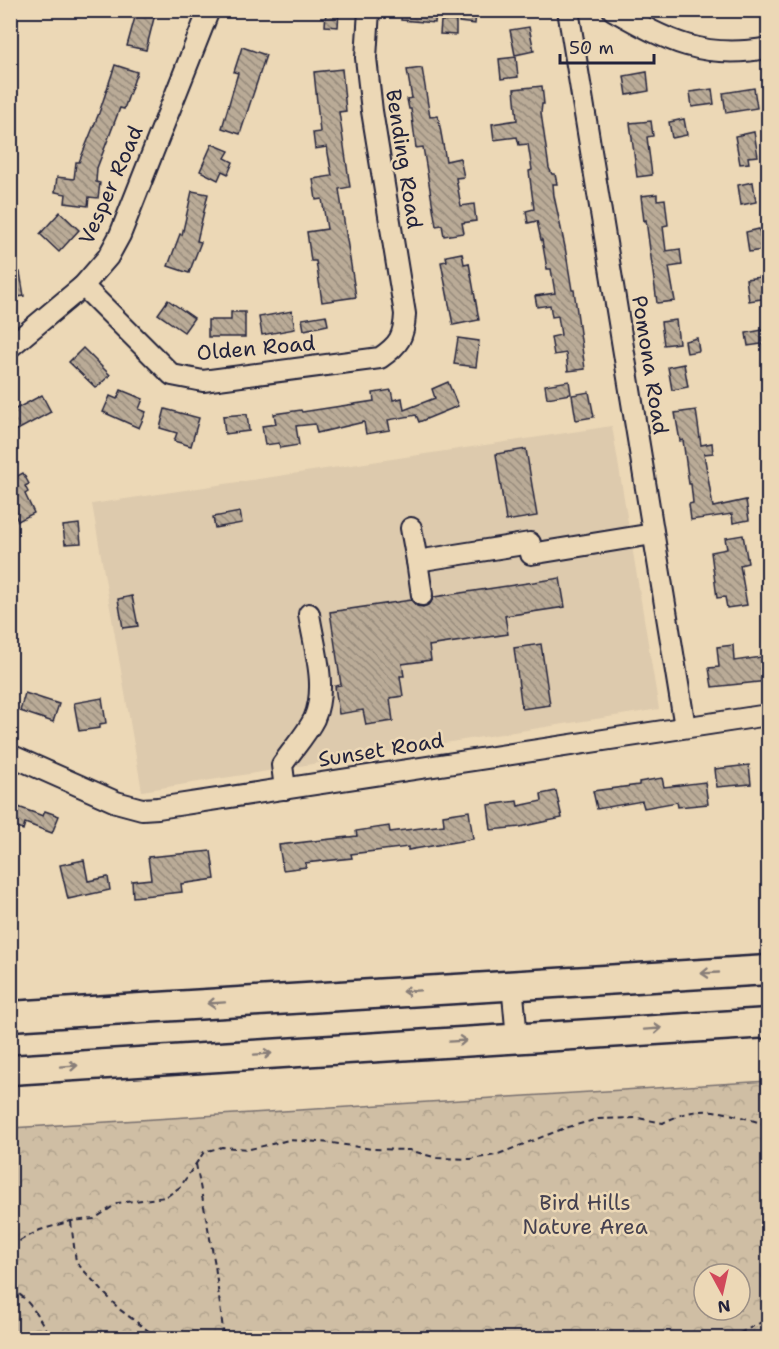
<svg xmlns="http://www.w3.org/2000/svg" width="779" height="1349" viewBox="0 0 779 1349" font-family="'Shantell Sans',sans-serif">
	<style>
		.built { fill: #ddcaad }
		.forest { fill: url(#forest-crowns); stroke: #787070; stroke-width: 1.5; fill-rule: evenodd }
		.building { fill: url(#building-back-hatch); stroke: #22223b; stroke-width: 1.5 }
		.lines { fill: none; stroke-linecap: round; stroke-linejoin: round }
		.minor-casing { stroke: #22223b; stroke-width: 24 }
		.highway-casing { stroke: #22223b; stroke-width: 33 }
		.path { stroke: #22223b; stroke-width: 2; stroke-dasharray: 6 4.5; stroke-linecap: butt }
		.minor { stroke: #ecd8b6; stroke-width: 20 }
		.highway { stroke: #ecd8b6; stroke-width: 28 }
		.oneway { stroke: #877d78 }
		.labels { text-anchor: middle; stroke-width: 5; stroke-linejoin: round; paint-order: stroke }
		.street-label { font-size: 21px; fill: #22223b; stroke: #ecd8b6 }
		.park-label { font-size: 21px; fill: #454150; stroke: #ecd8b6 }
	</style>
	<defs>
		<pattern id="forest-crowns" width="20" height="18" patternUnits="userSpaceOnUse" patternTransform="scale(1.5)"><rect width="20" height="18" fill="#cfbea4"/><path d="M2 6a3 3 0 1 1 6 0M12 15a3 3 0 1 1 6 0" fill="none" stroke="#b1a38e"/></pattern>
		<pattern id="building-back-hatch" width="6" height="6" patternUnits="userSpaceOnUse" patternTransform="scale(1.5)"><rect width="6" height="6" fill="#baab97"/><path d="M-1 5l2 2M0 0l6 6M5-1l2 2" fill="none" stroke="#978b7c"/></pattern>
	</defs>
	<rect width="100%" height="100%" fill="#ecd8b6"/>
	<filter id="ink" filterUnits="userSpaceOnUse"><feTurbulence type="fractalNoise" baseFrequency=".0167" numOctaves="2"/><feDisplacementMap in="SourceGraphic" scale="12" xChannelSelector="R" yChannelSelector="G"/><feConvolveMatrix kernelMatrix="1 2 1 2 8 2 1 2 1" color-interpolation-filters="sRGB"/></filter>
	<g filter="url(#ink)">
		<polygon class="built" points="612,426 659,709 142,791 92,504"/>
		<path class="forest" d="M768 1081V1338H11V1128ZM704 1274H740V1310H704Z"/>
		<g class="building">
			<polygon points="137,10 156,10 146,50 127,46"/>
			<polygon points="326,10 339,10 338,27 325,26"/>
			<polygon points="402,10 436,10 435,23 401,20"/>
			<polygon points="460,10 476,10 475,24 459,22"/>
			<polygon points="441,21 456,21 456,35 440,34"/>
			<polygon points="529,27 534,51 515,55 510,30"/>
			<polygon points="242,47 266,55 240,134 222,128 238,73 234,72"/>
			<polygon points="516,57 518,77 501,79 499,59"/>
			<polygon points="115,65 137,72 124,109 120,108 97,168 96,182 100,183 98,198 89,197 88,206 65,203 66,194 55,192 57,177 74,179 76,162 79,162 99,113"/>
			<polygon points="422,68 430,117 438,116 446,161 460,158 464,177 456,178 461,206 474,204 476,221 462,223 464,233 444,236 442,225 436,226 423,147 416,148 411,109 409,109 407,99 412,98 407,70"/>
			<polygon points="342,69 346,111 339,112 350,187 339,189 356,297 322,302 316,261 311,261 307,232 327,229 322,199 316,200 313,179 332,176 327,147 315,149 313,133 320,132 314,72"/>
			<polygon points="647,72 649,91 627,95 624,76"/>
			<polygon points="542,86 544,104 542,104 541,113 549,168 552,174 555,174 557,184 553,184 554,196 565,247 572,290 574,290 585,369 568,371 566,353 554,355 551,337 561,335 558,316 552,317 550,305 537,307 535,296 555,293 551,269 547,269 542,240 541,240 537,221 528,223 526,211 534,209 529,171 532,170 528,144 519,145 517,137 494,140 492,124 517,120 514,89"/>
			<polygon points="754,88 757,108 726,113 723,93"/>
			<polygon points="712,89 714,104 692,107 690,92"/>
			<polygon points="684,119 687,135 672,138 669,122"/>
			<polygon points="651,121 653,136 647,137 652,175 637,177 630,123"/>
			<polygon points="754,132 758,156 748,157 749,163 740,164 735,136"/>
			<polygon points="212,144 229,151 225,158 233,162 228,174 222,171 218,180 200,171"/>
			<polygon points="753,182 756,202 741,205 738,185"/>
			<polygon points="192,191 208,194 197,241 201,242 189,273 168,266 180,234 182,235"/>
			<polygon points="657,194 657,200 665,199 668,225 663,226 666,251 680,249 682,265 669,267 675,301 657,303 646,220 644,221 641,196"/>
			<polygon points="60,212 79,230 59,252 40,234"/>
			<polygon points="759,229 763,250 749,252 746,232"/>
			<polygon points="462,253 464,264 469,263 479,320 453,325 441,262 447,261 446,256"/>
			<polygon points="20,272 24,296 10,298 10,273"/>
			<polygon points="768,276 768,298 749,301 746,279"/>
			<polygon points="168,300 194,318 184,332 158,314"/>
			<polygon points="292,311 295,329 262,335 259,317"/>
			<polygon points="231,312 245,312 245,337 208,337 208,320 231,320"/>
			<polygon points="326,315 328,325 304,330 302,319"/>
			<polygon points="676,320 679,343 664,345 661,322"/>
			<polygon points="768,329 768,343 748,346 746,333"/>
			<polygon points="458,338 479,341 476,367 454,364"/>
			<polygon points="697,338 699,351 687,353 685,341"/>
			<polygon points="83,348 110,375 96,388 69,362"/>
			<polygon points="684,364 688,387 672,390 668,367"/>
			<polygon points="569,381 571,394 547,398 545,385"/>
			<polygon points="448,382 458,406 419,422 416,415 388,420 390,430 366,434 364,422 317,433 315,424 296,426 299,445 280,448 279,443 265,445 262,426 276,424 274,414 301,410 302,412 374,401 373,393 391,390 393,400 402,398 404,410 435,398 432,389"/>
			<polygon points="121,390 143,399 139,409 146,412 139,428 103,412 110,396 117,399"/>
			<polygon points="589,392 594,417 576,420 572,395"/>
			<polygon points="42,395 51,412 10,434 10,412"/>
			<polygon points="165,409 199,418 191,446 174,441 177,433 160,428"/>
			<polygon points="696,410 701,445 712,443 713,453 704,454 713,507 746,500 749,520 733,523 732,514 691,520 689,504 693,503 691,484 689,484 683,440 680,441 675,413"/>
			<polygon points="247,414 249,431 225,434 223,416"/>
			<polygon points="526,449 537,516 506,521 496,454"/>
			<polygon points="23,473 29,484 25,486 28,492 25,494 34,513 18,521 10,505 10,480"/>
			<polygon points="240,512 242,523 215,528 213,517"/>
			<polygon points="79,524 81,543 65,544 63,526"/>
			<polygon points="743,535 748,563 740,565 747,605 727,608 725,597 717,598 711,552 727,549 725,538"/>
			<polygon points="560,578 565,607 505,616 508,634 429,646 431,660 402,664 404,676 400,676 403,696 390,698 393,721 366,725 363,710 339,714 335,686 341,685 330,612 411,600 417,606 423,607 430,604 434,597"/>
			<polygon points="132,596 138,626 123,628 118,599"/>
			<polygon points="541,644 550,705 522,709 514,648"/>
			<polygon points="733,645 734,661 768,656 768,681 712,687 709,668 719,667 717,647"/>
			<polygon points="25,693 59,704 53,722 20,711"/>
			<polygon points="102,698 106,723 100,724 100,728 79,731 74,703"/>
			<polygon points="749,765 751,784 717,787 715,769"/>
			<polygon points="662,778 664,787 705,782 708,804 678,807 677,802 644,808 642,801 597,809 593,791 639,785 639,782"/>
			<polygon points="556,791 562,818 520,827 491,830 488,805 517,801 518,806 542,801 541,794"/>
			<polygon points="10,804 43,816 45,811 59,816 52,833 25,823 23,830 10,825"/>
			<polygon points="469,811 473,839 408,850 408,847 351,854 352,858 305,863 306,867 283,870 279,845 357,836 356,831 389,826 390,832 444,825 443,815"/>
			<polygon points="211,851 215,879 181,884 182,892 133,897 132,881 151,879 148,857"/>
			<polygon points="84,860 88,881 108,877 110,890 68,899 60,865"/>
		</g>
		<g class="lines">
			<g class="minor-casing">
				<g id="minor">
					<polyline points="568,10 685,727"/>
					<path d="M613 10C668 41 703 60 768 48"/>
					<path d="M83 286 172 375 203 381 380 358C399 345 404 337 405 314L372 111 366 58 369 10"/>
					<polyline points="10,347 83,286 108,257 120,235 209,10"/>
					<polyline points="411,528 417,561 530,543 531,554 653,534"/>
					<polyline points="417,561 422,595"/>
					<polyline points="10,755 116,802 142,809 158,808 768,715"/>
					<path d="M285 789 282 765C292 750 306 735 314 719 328 687 314 647 309 614"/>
					<polyline points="512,984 517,1038"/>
				</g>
			</g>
			<g class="highway-casing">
				<g id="highway">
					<polyline points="10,1016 768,970"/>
					<polyline points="10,1070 768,1023"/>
				</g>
			</g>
			<g class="path">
				<polyline points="196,1164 215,1265 224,1338"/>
				<polyline points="71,1222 76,1262 119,1309 158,1338"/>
				<path d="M10 1246 40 1230 71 1221 94 1219 118 1203 166 1197 180 1187 204 1152 222 1147 250 1149 289 1140 332 1143 372 1149 409 1150 437 1158 471 1159 496 1155 565 1128 598 1119 638 1118 663 1123C703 1101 727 1113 768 1125"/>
				<path d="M10 1290C27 1293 43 1325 51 1338"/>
				<polyline points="730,1338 768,1319"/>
			</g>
			<use href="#minor" class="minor"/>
			<use href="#highway" class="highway"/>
		</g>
		<defs><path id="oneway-shaft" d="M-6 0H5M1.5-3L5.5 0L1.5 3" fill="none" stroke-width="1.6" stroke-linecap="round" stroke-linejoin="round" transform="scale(1.5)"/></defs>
		<g class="oneway">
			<use href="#oneway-shaft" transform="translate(710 973) rotate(177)"/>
			<use href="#oneway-shaft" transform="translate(411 991) rotate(176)"/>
			<use href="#oneway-shaft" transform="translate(216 1003) rotate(176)"/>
			<use href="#oneway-shaft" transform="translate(653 1029) rotate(-4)"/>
			<use href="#oneway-shaft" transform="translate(458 1041) rotate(-4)"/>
			<use href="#oneway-shaft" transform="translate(263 1054) rotate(-4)"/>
			<use href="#oneway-shaft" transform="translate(69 1066) rotate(-4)"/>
		</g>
	</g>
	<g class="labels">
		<g class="street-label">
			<text transform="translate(404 159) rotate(81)" y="7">Bending Road</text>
			<text transform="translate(111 185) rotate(-66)" y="7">Vesper Road</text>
			<text transform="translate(256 348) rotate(-5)" y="7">Olden Road</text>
			<text transform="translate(650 365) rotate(81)" y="7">Pomona Road</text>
			<text transform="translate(381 750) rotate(-9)" y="7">Sunset Road</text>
		</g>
		<g class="park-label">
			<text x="585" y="1210">Bird Hills<tspan x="585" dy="24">Nature Area</tspan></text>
		</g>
	</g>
	<rect width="779" height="1349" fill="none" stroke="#ecd8b6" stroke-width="36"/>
	<rect x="18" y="18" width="743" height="1313" fill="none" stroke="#22223b" stroke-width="2" filter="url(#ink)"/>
	<g transform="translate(722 1292) rotate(172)"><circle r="28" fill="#ecd8b6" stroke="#9b8f85" stroke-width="1.5"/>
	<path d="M0-4.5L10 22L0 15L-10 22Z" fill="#d1495b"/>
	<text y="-9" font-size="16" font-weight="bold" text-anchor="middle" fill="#22223b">N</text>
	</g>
	<path d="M560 54v9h94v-9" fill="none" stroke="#22223b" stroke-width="3"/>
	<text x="569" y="54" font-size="18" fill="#22223b" stroke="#ecd8b6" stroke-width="4.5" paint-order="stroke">50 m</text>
</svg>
